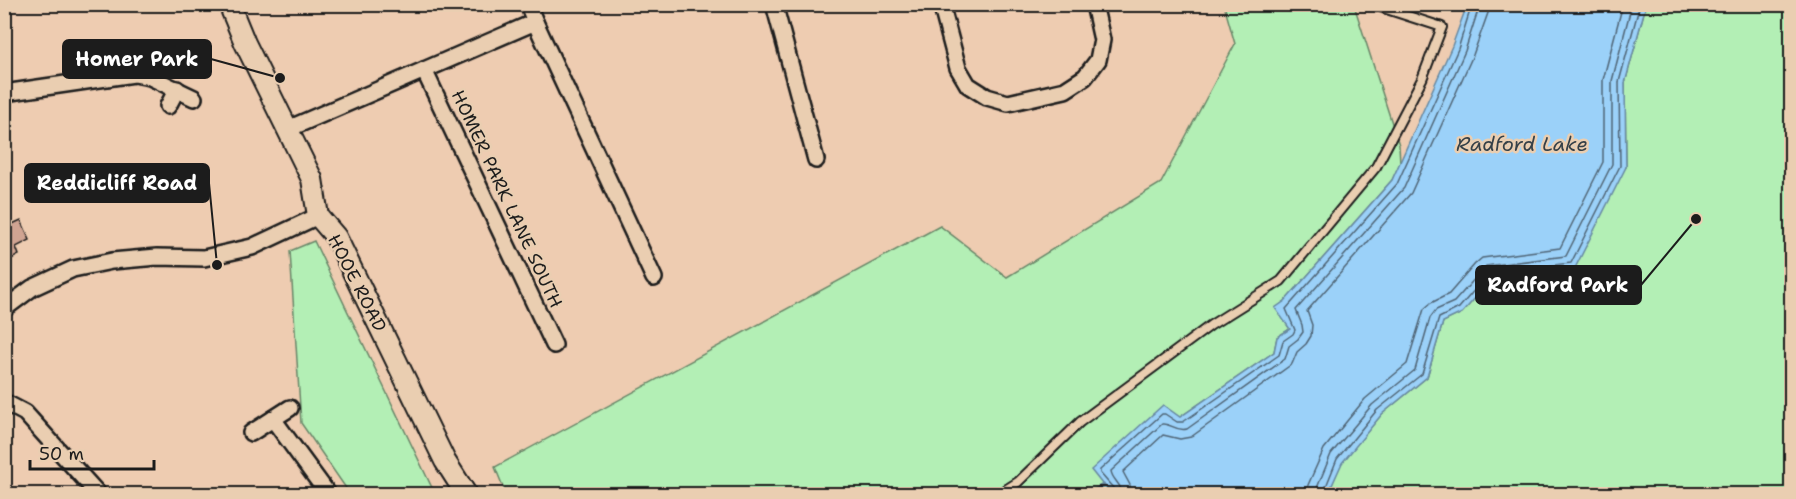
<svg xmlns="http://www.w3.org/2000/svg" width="1796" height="499" viewBox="0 0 1796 499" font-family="'Shantell Sans',sans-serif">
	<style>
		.green { fill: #b3efb5; stroke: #688668; stroke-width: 1.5 }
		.water { fill: #9bd1f9; stroke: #6889a1; stroke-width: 1.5 }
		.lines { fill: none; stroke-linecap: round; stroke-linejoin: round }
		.shore { stroke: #4f6474; stroke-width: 1.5 }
		.stream { stroke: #6889a1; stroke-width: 5 }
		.building { fill: #d0a492; stroke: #1c1c1c; stroke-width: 1.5 }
		.service-casing { stroke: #1c1c1c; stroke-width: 12 }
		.minor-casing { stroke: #1c1c1c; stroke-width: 20 }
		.tertiary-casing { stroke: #1c1c1c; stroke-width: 24 }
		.service { stroke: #eaceb1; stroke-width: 8 }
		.minor { stroke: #eaceb1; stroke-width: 15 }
		.tertiary { stroke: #eaceb1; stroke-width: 20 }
		.labels { text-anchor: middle; stroke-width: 5; stroke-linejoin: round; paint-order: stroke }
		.street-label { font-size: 18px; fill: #1c1c1c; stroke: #eaceb1 }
		.water-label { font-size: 20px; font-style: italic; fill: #354048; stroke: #eaceb1 }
		.leader { fill: none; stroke: #1c1c1c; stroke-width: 2 }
		.callout-dot { fill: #1c1c1c; stroke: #eaceb1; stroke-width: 2 }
		.callout { fill: #1c1c1c; stroke: #1c1c1c; stroke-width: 2 }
		.callout-label { font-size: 20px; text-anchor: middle; font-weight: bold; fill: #fff }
	</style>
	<rect width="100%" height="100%" fill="#eeccb1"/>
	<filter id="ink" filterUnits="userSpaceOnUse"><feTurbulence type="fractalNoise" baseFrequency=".0167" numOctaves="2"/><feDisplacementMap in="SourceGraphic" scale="12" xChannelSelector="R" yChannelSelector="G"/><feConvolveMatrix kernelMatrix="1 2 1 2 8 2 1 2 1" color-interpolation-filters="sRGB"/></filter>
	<g filter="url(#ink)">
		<g class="green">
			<polygon points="1224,5 1354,5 1399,145 1400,163 1392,180 1285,301 1276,308 1290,329 1277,337 1274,352 1180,417 1110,494 506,494 495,467 940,226 1007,277 1161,183 1235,44"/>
			<polygon points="1646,5 1791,5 1791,494 1328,494 1341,463 1382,414 1427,377 1443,322 1462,313 1492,279 1530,275 1626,167 1625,83"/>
			<polygon points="314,241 435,494 350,494 301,423 290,251"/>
		</g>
		<polygon class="water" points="1467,5 1646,5 1625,83 1626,167 1574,270 1492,279 1462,313 1443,322 1427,377 1382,414 1342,463 1328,494 1110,494 1091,470 1163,405 1180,417 1274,352 1277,337 1290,329 1275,308 1285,301 1392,180 1452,46"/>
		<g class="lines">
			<g class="shore">
				<polyline points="1114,494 1114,489 1100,473 1100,470 1162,414 1165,414 1177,422 1183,422 1279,355 1283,341 1293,334 1295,330 1286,309 1397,184 1458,49 1472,4"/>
				<path d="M1122 494C1122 484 1112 480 1111 471L1162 424C1171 423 1176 432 1187 429L1285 359 1289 346 1298 339 1303 332 1302 325 1296 310 1404 188 1465 51 1480 4"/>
				<polyline points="1131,494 1130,485 1123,472 1163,435 1180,439 1191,437 1292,364 1297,352 1306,344 1311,336 1312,325 1307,311 1411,193 1473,55 1488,13 1489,4"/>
				<polyline points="1307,494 1308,485 1324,449 1365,399 1407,364 1424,309 1431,303 1449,294 1475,264 1482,258 1560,248 1603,162 1603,80 1623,4"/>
				<polyline points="1316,494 1317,488 1331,454 1372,405 1415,370 1430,318 1436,310 1454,302 1486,266 1566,256 1612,164 1612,81 1632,4"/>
				<polyline points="1323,494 1337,459 1377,410 1422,374 1439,318 1459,308 1489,273 1571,263 1620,166 1619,82 1640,4"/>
			</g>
			<polyline class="stream" points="1090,494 1103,486"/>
		</g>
		<polygon class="building" points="21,220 30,240 16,247 19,255 4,263 4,225 6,227"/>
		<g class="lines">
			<g class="service-casing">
				<polyline id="service" points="999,494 1018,482 1080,422 1211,325 1281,281 1376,167 1422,79 1442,27 1371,4"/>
			</g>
			<g class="minor-casing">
				<g id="minor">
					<polyline points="528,4 535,22"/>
					<polyline points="774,4 816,160"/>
					<polyline points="941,4 958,68 968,85 987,97 1008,103 1065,90 1085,77 1098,60 1102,40 1094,4"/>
					<polyline points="424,70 554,345"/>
					<polyline points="4,93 134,74 150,77 194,98"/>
					<polyline points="168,106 177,89"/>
					<polyline points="288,129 535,22 654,278"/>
					<polyline points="4,309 32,288 73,269 112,261 157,257 204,258 252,247 318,216"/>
					<polyline points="4,402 25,413 98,494"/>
					<polyline points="273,419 328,494"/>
					<polyline points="251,433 290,408"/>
				</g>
			</g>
			<g class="tertiary-casing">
				<polyline id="tertiary" points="229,4 245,43 312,179 318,216 336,237 445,461 466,494"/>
			</g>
			<use href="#service" class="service"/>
			<use href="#minor" class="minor"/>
			<use href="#tertiary" class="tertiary"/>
		</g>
	</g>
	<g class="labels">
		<g class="street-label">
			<text transform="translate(507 199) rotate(65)" y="6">HOMER PARK LANE SOUTH</text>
			<text transform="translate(357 283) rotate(63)" y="6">HOOE ROAD</text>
		</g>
		<g class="water-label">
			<text x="1522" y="151">Radford Lake</text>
		</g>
	</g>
	<path class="leader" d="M280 78L211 59M217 265L209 183M1696 219L1641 285"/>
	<g class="callout-dot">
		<circle cx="280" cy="78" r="6"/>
		<circle cx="217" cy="265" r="6"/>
		<circle cx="1696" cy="219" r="6"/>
	</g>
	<g class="callout">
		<rect x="63" y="40" width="148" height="38" rx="6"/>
		<rect x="25" y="164" width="184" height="38" rx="6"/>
		<rect x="1476" y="266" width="165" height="38" rx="6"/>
	</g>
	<g class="callout-label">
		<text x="137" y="66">Homer Park</text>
		<text x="117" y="190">Reddicliff Road</text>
		<text x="1558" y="292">Radford Park</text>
	</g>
	<rect width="1796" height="499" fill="none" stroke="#eaceb1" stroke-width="24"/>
	<rect x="12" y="12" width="1772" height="475" fill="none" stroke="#1c1c1c" stroke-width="2" filter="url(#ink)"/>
	<path d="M30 460v9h124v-9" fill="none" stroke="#1c1c1c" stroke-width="3"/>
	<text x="39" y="460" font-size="18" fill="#1c1c1c" stroke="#eaceb1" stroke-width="4.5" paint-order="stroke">50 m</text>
</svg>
